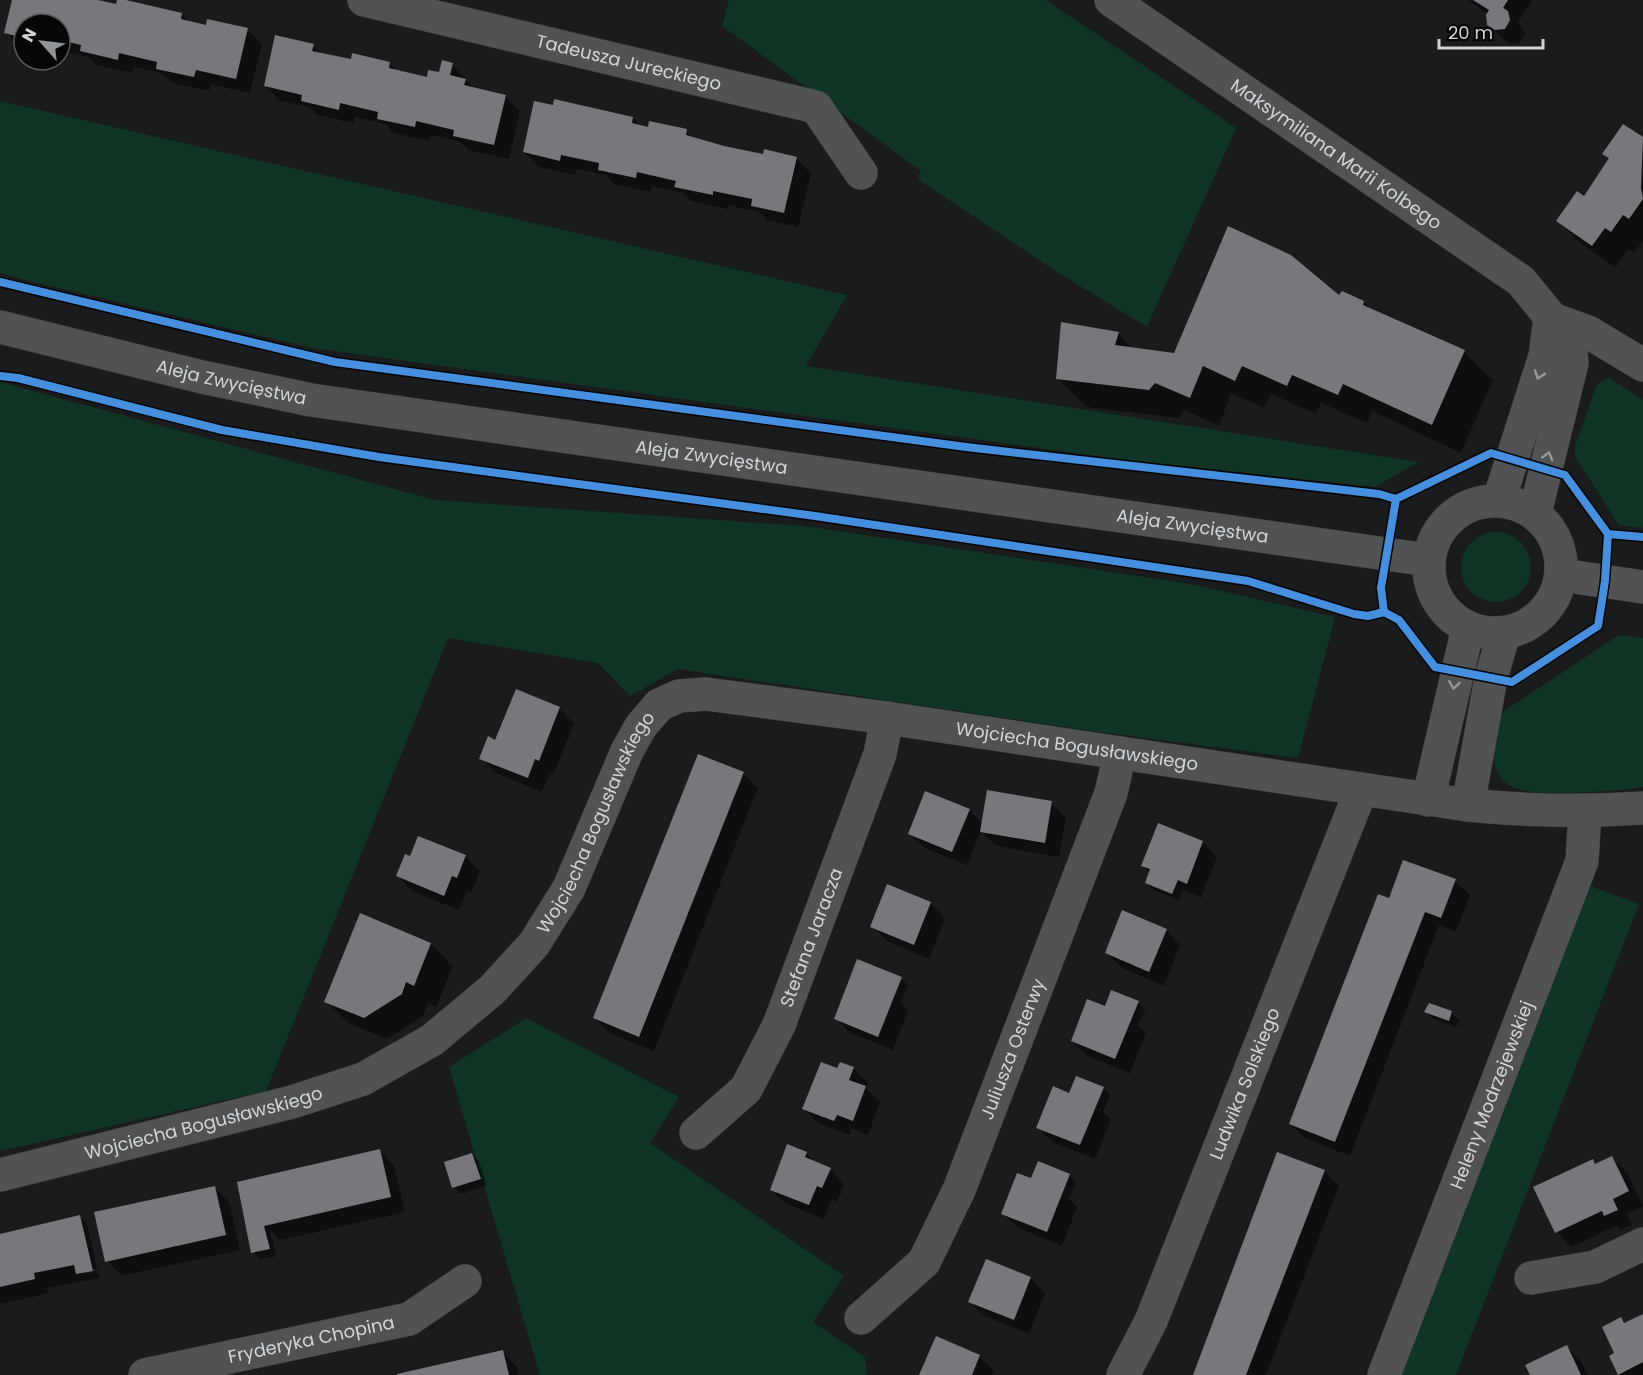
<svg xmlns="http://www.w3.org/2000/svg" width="1643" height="1375" viewBox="0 0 1643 1375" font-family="Poppins,sans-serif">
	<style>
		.green { fill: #113525 }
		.shadow { fill: #0007 }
		.building { fill: #77787b }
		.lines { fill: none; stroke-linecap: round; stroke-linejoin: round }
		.street-casing { stroke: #363739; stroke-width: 34 }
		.secondary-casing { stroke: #363739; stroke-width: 34 }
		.street { stroke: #505254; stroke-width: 33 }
		.secondary { stroke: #505254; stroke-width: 33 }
		.cycleway-casing { stroke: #050607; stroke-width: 11 }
		.cycleway { stroke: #468fdf; stroke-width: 8 }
		.oneway { stroke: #979a9c }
		.labels { text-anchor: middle; stroke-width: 6; stroke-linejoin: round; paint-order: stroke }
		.street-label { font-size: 18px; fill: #d1d5d7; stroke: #050607 }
	</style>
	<rect width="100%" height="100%" fill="#191b1d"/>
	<g class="green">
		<polygon points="729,0 1046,0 1236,128 1147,327 1059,273 918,179 921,171 722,26"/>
		<polygon points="0,101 847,295 806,366 1418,462 1375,487 1119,459 312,348 29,281 0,273"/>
		<polygon points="1609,378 1643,400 1643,528 1619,525 1575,457 1575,446 1597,384"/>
		<polygon points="0,382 435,500 804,526 1191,584 1335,617 1298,758 1092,731 678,669 630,696 598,663 448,638 266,1091 0,1151"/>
		<circle cx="1496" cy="567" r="35"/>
		<path d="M1619 635 1643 638V787C1618 791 1594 792 1568 793 1505 794 1484 786 1497 716Z"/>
		<polygon points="1590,886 1639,904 1456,1375 1400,1375"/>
		<polygon points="526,1018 679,1097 650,1143 844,1276 813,1322 865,1357 867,1375 540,1375 449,1067"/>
	</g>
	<g class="shadow">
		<polygon points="13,0 98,0 117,6 119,0 181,14 189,22 207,26 247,29 262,44 250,93 211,84 209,91 172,83 163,74 134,67 132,73 96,65 88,57 60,50 60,24 24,24 24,48 21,48 6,33"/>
		<polygon points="1468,0 1533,0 1518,22 1525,35 1519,43 1511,44 1504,39 1488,24 1488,14"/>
		<polygon points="313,46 322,54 352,61 389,63 398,72 428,78 440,74 452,64 474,89 505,96 520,111 509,159 469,150 461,142 431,135 429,141 393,133 385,124 355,117 354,123 317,115 310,107 280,101 266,86"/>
		<polygon points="633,118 641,127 686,131 695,139 764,156 796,158 811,173 798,227 767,220 759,212 728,205 727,209 691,201 683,193 652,186 651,192 614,184 606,175 576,169 575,175 539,167 524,152"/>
		<polygon points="1623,126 1643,139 1643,240 1634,253 1628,249 1615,267 1580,243 1558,221 1584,198 1610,159 1604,153"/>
		<polygon points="1340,297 1364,302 1373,311 1464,352 1493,380 1461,453 1372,411 1367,423 1321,403 1316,414 1271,394 1264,408 1231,393 1219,426 1185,410 1178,418 1086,407 1057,378 1118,333 1133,349 1175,354"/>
		<polygon points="559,708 574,723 554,774 550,773 542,792 496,773 481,758 496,742"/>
		<polygon points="743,773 758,788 654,1051 609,1033 595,1018"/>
		<polygon points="1051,803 1066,818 1059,857 996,846 981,831 967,865 924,848 910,833 969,810 983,824"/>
		<polygon points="1159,825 1203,842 1217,857 1201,897 1183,890 1179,900 1154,890 1146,883 1150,873 1143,866"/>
		<polygon points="465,856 480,871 472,892 467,890 459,910 412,891 398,876 411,858"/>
		<polygon points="1404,862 1455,881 1470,895 1456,932 1439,925 1350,1156 1305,1138 1290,1124"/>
		<polygon points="930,903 945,918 929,959 887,941 872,926"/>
		<polygon points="1166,930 1180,945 1164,986 1122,968 1107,953"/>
		<polygon points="431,944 453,966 436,1007 428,1003 423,1016 387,1039 348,1023 326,1001"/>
		<polygon points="901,978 908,985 901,1003 908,1010 893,1050 850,1033 836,1018"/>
		<polygon points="1138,1003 1145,1010 1138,1025 1146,1033 1130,1073 1087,1056 1072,1041 1106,1008"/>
		<polygon points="1430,1005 1452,1013 1459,1020 1456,1027 1433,1019 1426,1012"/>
		<polygon points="853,1068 868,1083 866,1088 880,1102 868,1135 851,1128 849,1135 818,1123 803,1108 838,1070"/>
		<polygon points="1103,1088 1110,1095 1103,1112 1111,1120 1095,1159 1052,1142 1038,1127 1075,1097"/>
		<polygon points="380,1151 394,1166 405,1212 280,1240 270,1230 276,1256 260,1259 253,1252 238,1183"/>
		<polygon points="806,1153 816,1164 830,1169 844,1184 837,1202 832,1199 824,1219 786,1204 771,1190"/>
		<polygon points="472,1154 479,1161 487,1186 460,1194 453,1187"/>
		<polygon points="1612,1158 1627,1172 1643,1206 1627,1214 1632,1225 1620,1230 1616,1226 1571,1247 1557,1232 1593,1160 1597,1165"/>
		<polygon points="1324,1171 1339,1186 1266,1375 1194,1375"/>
		<polygon points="1069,1175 1076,1182 1070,1197 1066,1195 1077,1207 1062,1246 1018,1228 1003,1214 1032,1180"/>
		<polygon points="214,1187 229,1202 240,1250 122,1276 107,1261"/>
		<polygon points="80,1217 87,1224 97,1268 86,1271 86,1274 97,1271 99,1278 47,1288 49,1293 0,1304 0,1236"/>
		<polygon points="987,1261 1030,1278 1045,1293 1029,1334 985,1316 970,1302"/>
		<polygon points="1643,1316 1643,1375 1620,1375 1616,1354 1621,1319 1626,1324"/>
		<polygon points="1567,1347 1581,1361 1588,1375 1532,1375"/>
		<polygon points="503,1352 517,1367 519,1375 400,1375"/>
		<polygon points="979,1356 994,1371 992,1375 921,1375"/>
	</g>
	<g class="building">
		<polygon points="12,0 98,0 116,4 117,0 126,0 182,13 181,19 206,25 207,19 248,28 236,79 196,70 194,77 156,69 157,62 119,53 118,60 80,51 81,45 60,40 60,24 24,24 24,38 4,33"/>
		<polygon points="1473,0 1508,0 1503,8 1508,11 1510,20 1505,29 1495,30 1487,25 1486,15 1489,10"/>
		<polygon points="275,35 314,44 312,51 351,59 352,53 390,62 389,68 427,77 428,70 439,72 442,60 453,63 450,75 466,79 464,85 506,95 494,145 453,136 454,130 416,121 415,127 377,119 378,112 340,103 339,110 301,101 302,95 264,86"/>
		<polygon points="554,99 633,117 632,123 648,127 649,121 687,129 686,135 724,146 763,154 764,149 797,157 784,213 751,206 752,199 713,191 713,195 674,187 676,181 637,172 636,178 598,170 599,163 561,155 560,161 523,152 534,101 553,105"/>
		<polygon points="1623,124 1643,137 1641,188 1643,199 1629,219 1623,215 1611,232 1605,228 1592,246 1556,221 1577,191 1584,196 1609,158 1602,154"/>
		<polygon points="1228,226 1291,255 1339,295 1342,291 1364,301 1363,305 1465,350 1432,425 1343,384 1338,395 1292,375 1287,386 1242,366 1235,381 1203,366 1190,398 1155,383 1149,390 1056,379 1061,322 1119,332 1115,345 1174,353"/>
		<polygon points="516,689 560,707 539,761 535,759 528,778 479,759 488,736 495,740"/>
		<polygon points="698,754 744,772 639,1037 593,1018"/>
		<polygon points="987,790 1052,801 1045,843 980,832"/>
		<polygon points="925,791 970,809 952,852 908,834"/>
		<polygon points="1158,823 1203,841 1187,884 1178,880 1172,894 1145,883 1150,869 1141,866"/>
		<polygon points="418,836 466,855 457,878 452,876 444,896 396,876 405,854 410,856"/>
		<polygon points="1403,860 1456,879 1441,918 1425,912 1335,1142 1289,1124 1378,894 1389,898"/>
		<polygon points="887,884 931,902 914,945 870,927"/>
		<polygon points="1122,910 1167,929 1149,972 1105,953"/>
		<polygon points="360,913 431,943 414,986 406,982 402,994 364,1018 324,1002"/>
		<polygon points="857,959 902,977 878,1037 834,1019"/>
		<polygon points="1111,990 1139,1001 1115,1059 1071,1041 1087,999 1105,1006"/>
		<polygon points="1429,1003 1452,1011 1449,1021 1424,1012"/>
		<polygon points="821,1062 837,1068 840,1062 854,1067 849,1080 866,1086 853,1121 837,1115 834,1121 802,1109"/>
		<polygon points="1076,1076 1104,1087 1080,1145 1036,1128 1053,1086 1069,1093"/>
		<polygon points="787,1144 807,1152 805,1157 831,1168 822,1188 817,1186 809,1205 770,1190"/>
		<polygon points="380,1149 391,1197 264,1226 270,1249 251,1253 237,1182"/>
		<polygon points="1277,1152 1325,1170 1246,1375 1193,1375"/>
		<polygon points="472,1153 481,1179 452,1188 444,1162"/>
		<polygon points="1612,1156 1629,1191 1613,1199 1618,1210 1604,1216 1602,1211 1555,1233 1533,1187 1593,1159 1595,1164"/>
		<polygon points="1038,1161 1070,1174 1047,1232 1001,1214 1017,1173 1031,1178"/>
		<polygon points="215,1186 226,1235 105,1262 94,1212"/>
		<polygon points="80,1215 93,1271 76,1274 74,1265 34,1273 35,1279 0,1287 0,1234"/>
		<polygon points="986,1259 1031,1277 1014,1320 968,1302"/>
		<polygon points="1643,1314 1643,1362 1618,1375 1609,1356 1614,1353 1602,1327 1621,1317 1624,1323"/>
		<polygon points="936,1336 980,1355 972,1375 919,1375"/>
		<polygon points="1567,1345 1581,1375 1530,1375 1525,1365"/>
		<polygon points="503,1350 509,1375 397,1375 397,1374"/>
	</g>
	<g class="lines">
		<g class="street-casing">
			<g id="street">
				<path id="s1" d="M364 0 816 107 861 173"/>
				<path id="s2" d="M1111 0 1521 281 1570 341 1572 363 1535 513"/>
				<polyline points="1552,319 1588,332 1643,365"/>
				<polyline points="1499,500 1545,356 1550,318"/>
				<polyline points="1428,800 1468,628"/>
				<polyline points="1468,805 1491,678 1504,633"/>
				<path id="s3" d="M696 1133 746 1089 779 1025 880 754 887 718"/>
				<path id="s4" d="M0 1175 292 1102 363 1079 432 1040 493 989 534 944 569 888 627 751 641 726 659 705 679 696 706 694 887 718 1468 805C1527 811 1584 812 1643 808"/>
				<polyline points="1531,1278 1595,1267 1643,1244"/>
				<path id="s5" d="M861 1318 924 1262 959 1190 1111 793 1120 753"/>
				<path id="s6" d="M145 1375 409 1319 465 1281"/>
				<path id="s7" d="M1123 1375 1151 1321 1361 790"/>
				<path id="s8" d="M1384 1375 1582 861 1585 812"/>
			</g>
		</g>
		<g class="secondary-casing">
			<g id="secondary">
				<path id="s9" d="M0 327 202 377 311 400 1428 560"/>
				<circle cx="1495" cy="567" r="66"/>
				<polyline points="1561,575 1643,587"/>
			</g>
		</g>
		<use href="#street" class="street"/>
		<use href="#secondary" class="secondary"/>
		<g class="cycleway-casing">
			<g id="cycleway">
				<polyline points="0,282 335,362 966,447 1379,494 1396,499 1491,453 1565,475 1608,534 1643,537"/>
				<polyline points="0,376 18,378 222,430 379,457 815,516 1248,581 1354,614 1368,616 1384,612 1399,620 1435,667 1512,682 1598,626 1605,581 1608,534"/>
				<polyline points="1384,612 1381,588 1396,499"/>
			</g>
		</g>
		<use href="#cycleway" class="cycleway"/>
	</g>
	<defs><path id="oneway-chevron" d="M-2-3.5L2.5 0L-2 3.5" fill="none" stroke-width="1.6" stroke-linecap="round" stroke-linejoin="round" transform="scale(1.5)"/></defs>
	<g class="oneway">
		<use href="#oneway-chevron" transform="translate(1539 375) rotate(109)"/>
		<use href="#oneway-chevron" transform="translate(1548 456) rotate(-75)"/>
		<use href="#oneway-chevron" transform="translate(1454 685) rotate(99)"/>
	</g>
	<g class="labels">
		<g class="street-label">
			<text dy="6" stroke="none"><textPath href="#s1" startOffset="272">Tadeusza Jureckiego</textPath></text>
			<text dy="6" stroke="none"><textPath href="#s2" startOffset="273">Maksymiliana Marii Kolbego</textPath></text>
			<text dy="6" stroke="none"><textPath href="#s9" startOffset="238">Aleja Zwycięstwa</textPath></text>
			<text dy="6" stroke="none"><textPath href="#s9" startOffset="724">Aleja Zwycięstwa</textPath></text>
			<text dy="6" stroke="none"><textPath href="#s9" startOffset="1210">Aleja Zwycięstwa</textPath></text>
			<text dy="6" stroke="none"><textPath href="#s4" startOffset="1290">Wojciecha Bogusławskiego</textPath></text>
			<text dy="6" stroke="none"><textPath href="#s4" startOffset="732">Wojciecha Bogusławskiego</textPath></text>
			<text dy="6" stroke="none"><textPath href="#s3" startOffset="232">Stefana Jaracza</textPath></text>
			<text dy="6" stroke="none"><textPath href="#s5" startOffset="315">Juliusza Osterwy</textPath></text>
			<text dy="6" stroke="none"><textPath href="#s7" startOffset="316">Ludwika Solskiego</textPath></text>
			<text dy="6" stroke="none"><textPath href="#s8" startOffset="300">Heleny Modrzejewskiej</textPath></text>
			<text dy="6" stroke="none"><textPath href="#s4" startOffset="210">Wojciecha Bogusławskiego</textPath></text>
			<text dy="6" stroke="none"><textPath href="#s6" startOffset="170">Fryderyka Chopina</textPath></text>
		</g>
	</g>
	<g transform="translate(42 42) rotate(298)"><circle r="28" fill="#050607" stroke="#57595a" stroke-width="1.5"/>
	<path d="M0-4.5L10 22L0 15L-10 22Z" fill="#919496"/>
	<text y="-9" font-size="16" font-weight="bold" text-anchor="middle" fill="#d1d5d7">N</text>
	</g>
	<path d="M1439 39v9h104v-9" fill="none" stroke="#d1d5d7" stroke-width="3"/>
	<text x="1448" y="39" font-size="18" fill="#d1d5d7" stroke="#050607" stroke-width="4.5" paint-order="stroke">20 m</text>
</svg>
